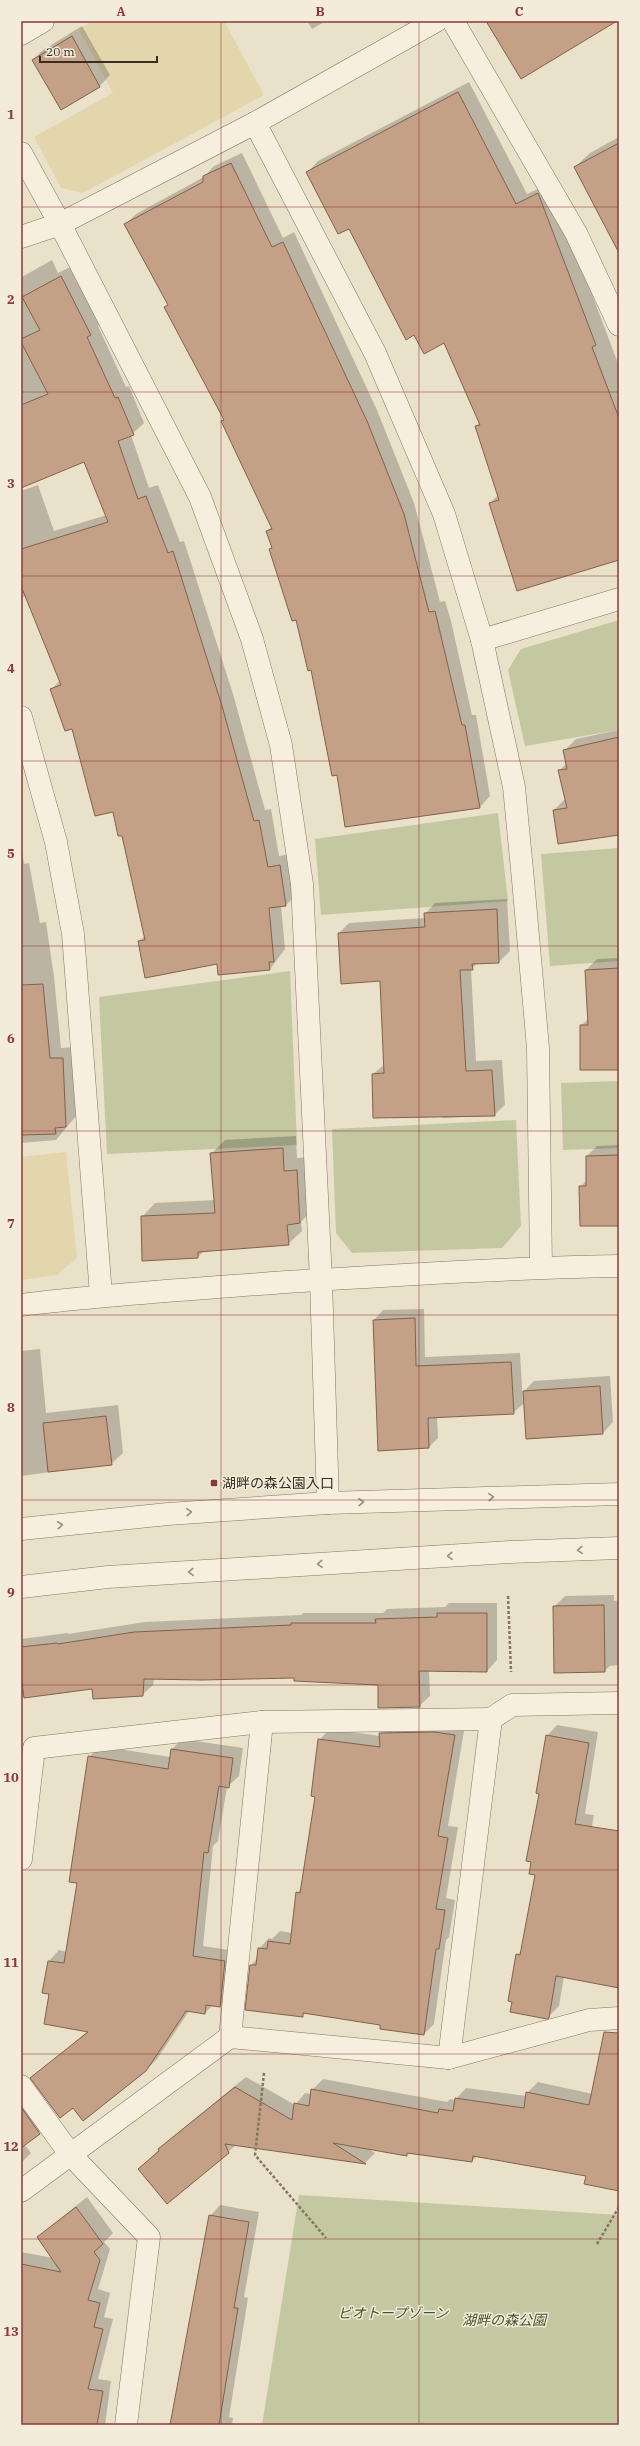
<svg xmlns="http://www.w3.org/2000/svg" width="640" height="2446" viewBox="0 0 640 2446" font-family="'IBM Plex Serif','Noto Sans JP',serif">
	<style>
		.green { fill: #c3c8a0 }
		.sand { fill: #e3d5ac }
		.shadow { fill: #0003 }
		.building { fill: #c4a086; stroke: #82614a }
		.lines { fill: none; stroke-linecap: round; stroke-linejoin: round }
		.minor-casing { stroke: #867561; stroke-width: 23 }
		.tertiary-casing { stroke: #867561; stroke-width: 23 }
		.path { stroke: #867561; stroke-width: 2.5; stroke-dasharray: 3 2; stroke-linecap: butt }
		.minor { stroke: #f6efde; stroke-width: 22 }
		.tertiary { stroke: #f6efde; stroke-width: 22 }
		.oneway { stroke: #978e80 }
		.grid { fill: none; stroke: #8e3838; stroke-width: 1; stroke-opacity: 0.55 }
		.poi-dot { fill: #8e3838; stroke: #f3ecda; stroke-width: 1.5 }
		.labels { text-anchor: middle; stroke-width: 3; stroke-linejoin: round; paint-order: stroke }
		.poi-label { font-size: 14px; fill: #382d23; stroke: #f3ecda; text-anchor: start }
		.park-label { font-size: 14px; font-style: italic; fill: #48522c; stroke: #f3ecda }
		.neatline { fill: none; stroke: #8e3838; stroke-width: 1.5 }
		.grid-label { font-size: 13px; text-anchor: middle; font-weight: bold; fill: #8e3838 }
	</style>
	<rect width="100%" height="100%" fill="#eae1cb"/>
	<g class="green">
		<polygon points="619,620 619,730 525,746 508,670 521,649"/>
		<polygon points="498,813 508,901 321,915 315,839"/>
		<polygon points="619,848 619,961 550,966 541,854"/>
		<polygon points="290,971 297,1145 107,1154 99,997"/>
		<polygon points="619,1081 619,1148 563,1150 561,1083"/>
		<polygon points="516,1120 521,1226 502,1248 352,1253 336,1233 332,1129"/>
		<polygon points="299,2195 619,2215 619,2425 262,2425"/>
	</g>
	<g class="sand">
		<polygon points="92,21 224,21 264,95 83,193 61,188 34,137 113,93 79,29"/>
		<polygon points="66,1152 77,1258 57,1275 21,1280 21,1157"/>
	</g>
	<g class="shadow">
		<polygon points="307,21 326,21 312,29"/>
		<polygon points="82,26 110,75 100,86 61,108 33,60 43,50"/>
		<polygon points="469,82 527,194 550,183 619,366 619,566 617,559 490,503 498,495 476,426 480,422 444,342 415,334 349,228 307,173 318,161"/>
		<polygon points="619,137 619,251 575,167 590,153"/>
		<polygon points="242,153 283,238 294,232 377,410 414,503 440,602 445,601 451,621 472,715 476,715 490,796 480,807 346,826 338,774 312,669 297,619 270,550 272,547 267,532 272,526 223,421 224,419 166,307 169,304 125,225 136,214 204,177 214,166"/>
		<polygon points="52,260 58,273 72,266 102,323 98,326 126,387 129,386 144,423 131,435 149,488 158,485 180,542 184,541 233,694 265,810 271,809 279,856 291,854 297,894 286,905 281,906 285,949 270,969 218,963 139,941 145,936 122,834 114,810 52,689 60,680 26,596 21,598 21,491 38,485 54,531 107,515 85,460 21,487 21,274 22,277"/>
		<polygon points="619,730 619,834 554,810 565,799 559,771 567,763 564,751 576,739"/>
		<polygon points="21,845 24,864 29,863 40,923 46,922 54,977 61,1048 74,1047 77,1115 56,1140 21,1143"/>
		<polygon points="507,899 510,951 499,962 478,963 471,969 476,1061 502,1060 505,1105 494,1115 443,1118 442,1115 373,1074 385,1064 381,980 339,933 349,923 425,918 425,914 435,903"/>
		<polygon points="619,958 619,1069 581,1026 589,1018 586,970 597,959"/>
		<polygon points="296,1136 297,1158 310,1157 313,1209 301,1222 302,1231 288,1244 205,1250 198,1257 142,1217 155,1203 215,1200 211,1154 225,1140"/>
		<polygon points="619,1145 619,1225 580,1187 587,1180 587,1156 597,1146"/>
		<polygon points="424,1309 425,1357 520,1353 523,1404 513,1413 437,1417 438,1438 429,1447 379,1450 374,1320 383,1310"/>
		<polygon points="40,1349 46,1413 118,1405 123,1453 111,1464 21,1476 21,1351"/>
		<polygon points="610,1376 613,1422 603,1433 524,1391 534,1381"/>
		<polygon points="614,1595 614,1601 619,1600 619,1665 610,1666 604,1671 554,1607 565,1596"/>
		<polygon points="449,1603 497,1603 497,1660 487,1671 429,1670 430,1696 419,1706 378,1684 295,1676 154,1678 153,1685 142,1695 92,1688 21,1697 21,1639 68,1633 68,1634 145,1622 301,1615 303,1613 383,1613 387,1609 445,1607"/>
		<polygon points="391,1723 465,1725 448,1826 458,1827 446,1898 455,1900 449,1937 446,1940 434,2024 424,2034 381,2024 305,2012 302,2016 251,1965 258,1958 259,1949 269,1938 272,1939 280,1931 292,1933 297,1893 301,1889 316,1796 319,1740 330,1729 380,1736"/>
		<polygon points="557,1725 598,1732 585,1814 594,1815 576,1911 619,1919 619,1987 564,1976 559,2006 548,2017 517,1955 522,1950 536,1874 540,1793 547,1736"/>
		<polygon points="182,1739 243,1748 239,1776 227,1787 218,1841 213,1846 203,1946 235,1951 231,1995 220,2006 213,2005 205,2013 189,2011 157,2059 146,2070 73,2107 35,2075 88,2031 51,1994 43,1992 49,1961 59,1950 67,1952 78,1882 89,1757 100,1746 170,1757 172,1749"/>
		<polygon points="619,2050 619,2190 587,2175 478,2155 472,2161 367,2148 375,2153 365,2163 236,2145 228,2152 139,2169 170,2139 246,2077 295,2105 305,2093 311,2094 312,2090 323,2079 447,2102 450,2099 455,2100 466,2088 527,2096 527,2093 538,2082 593,2094"/>
		<polygon points="21,2099 50,2122 24,2144 31,2153 21,2163"/>
		<polygon points="87,2197 113,2233 104,2242 110,2249 98,2289 110,2293 104,2317 113,2319 98,2379 111,2381 105,2425 21,2425 21,2252 53,2258 38,2237"/>
		<polygon points="220,2205 259,2212 244,2297 248,2298 229,2417 233,2418 232,2425 180,2425 210,2216"/>
	</g>
	<g class="building">
		<polygon points="486,21 617,21 521,79"/>
		<polygon points="72,36 100,87 61,110 32,60"/>
		<polygon points="458,92 516,204 538,193 596,345 592,347 619,418 619,560 517,591 489,503 499,500 475,426 480,425 444,343 424,354 414,335 406,340 349,229 338,234 306,172"/>
		<polygon points="619,143 619,253 574,167"/>
		<polygon points="231,163 272,247 283,242 367,421 404,514 429,612 435,611 440,632 462,725 465,725 480,808 345,827 337,775 332,776 311,670 308,671 296,620 292,621 269,549 272,548 266,531 272,529 221,421 224,420 164,307 168,305 124,224 203,182 203,176"/>
		<polygon points="61,276 91,335 87,337 115,398 118,397 134,435 118,441 138,499 146,496 168,553 173,551 222,706 254,821 259,820 268,867 280,865 286,906 269,908 274,962 269,962 270,970 218,975 217,964 145,978 138,941 145,940 122,836 118,836 113,812 95,816 72,729 65,731 50,689 61,685 21,586 21,549 108,522 84,462 21,488 21,405 48,394 21,342 21,339 40,330 22,297"/>
		<polygon points="619,737 619,835 558,844 553,810 567,808 558,770 567,769 563,750"/>
		<polygon points="497,909 499,963 472,964 473,970 460,970 466,1071 492,1070 495,1116 373,1118 372,1074 384,1073 380,981 341,984 338,933 425,927 424,913"/>
		<polygon points="619,968 619,1070 580,1070 580,1025 588,1025 585,970"/>
		<polygon points="43,984 50,1058 63,1058 66,1127 55,1128 56,1134 21,1135 21,985"/>
		<polygon points="283,1148 284,1171 297,1170 300,1223 287,1225 289,1245 198,1252 198,1258 142,1261 141,1216 215,1213 210,1153"/>
		<polygon points="619,1155 619,1226 580,1226 579,1186 586,1186 586,1156"/>
		<polygon points="415,1318 416,1366 511,1362 514,1414 428,1418 429,1448 378,1451 373,1320"/>
		<polygon points="600,1386 603,1434 526,1439 523,1391"/>
		<polygon points="106,1416 112,1465 48,1472 43,1423"/>
		<polygon points="604,1605 605,1672 554,1673 553,1606"/>
		<polygon points="437,1613 487,1613 487,1672 419,1671 420,1707 378,1708 378,1685 294,1681 294,1678 202,1680 144,1679 143,1696 93,1699 92,1689 24,1698 21,1675 21,1647 57,1643 58,1644 134,1632 291,1625 291,1623 376,1623 375,1619 437,1617"/>
		<polygon points="434,1732 455,1735 438,1836 448,1838 436,1909 445,1910 439,1949 436,1949 424,2035 380,2029 380,2025 303,2013 303,2017 245,2010 250,1965 256,1965 258,1948 267,1949 268,1941 290,1944 296,1892 300,1893 315,1797 311,1796 318,1739 380,1747 379,1733"/>
		<polygon points="546,1735 589,1743 575,1824 619,1831 619,1988 556,1976 549,2018 547,2019 510,2012 512,2002 508,2001 516,1954 520,1955 535,1875 529,1874 531,1862 526,1861 539,1794 536,1793"/>
		<polygon points="171,1749 233,1758 229,1788 219,1786 208,1853 204,1852 193,1956 225,1961 220,2007 206,2005 205,2014 186,2011 146,2071 83,2121 73,2108 60,2118 30,2078 88,2032 44,2024 49,1994 42,1993 48,1961 64,1963 77,1883 69,1882 88,1756 168,1769"/>
		<polygon points="604,2032 619,2033 619,2191 584,2184 586,2176 473,2156 472,2162 407,2153 407,2156 333,2143 366,2164 225,2144 229,2153 167,2204 138,2169 159,2151 158,2149 235,2087 292,2120 294,2103 309,2106 311,2089 438,2113 439,2109 453,2111 455,2098 524,2108 526,2092 589,2105"/>
		<polygon points="21,2107 40,2134 21,2148"/>
		<polygon points="76,2207 103,2244 94,2252 100,2260 88,2300 100,2303 94,2327 103,2329 88,2389 103,2391 97,2425 21,2425 21,2264 61,2272 37,2237"/>
		<polygon points="209,2215 249,2222 234,2308 238,2308 219,2425 170,2425"/>
	</g>
	<g class="lines">
		<g class="minor-casing">
			<g id="minor">
				<polyline points="453,21 576,233 619,325"/>
				<polyline points="21,34 43,21"/>
				<polyline points="255,123 375,353 444,514 482,640 514,787 523,880 538,1048 541,1267"/>
				<polyline points="21,153 60,224 200,497 252,639 281,745 302,884 321,1280 328,1503"/>
				<polyline points="21,237 60,224 255,123 436,21"/>
				<polyline points="482,640 619,599"/>
				<polyline points="21,717 56,842 73,934 101,1295"/>
				<path d="M21 1305C109 1294 198 1289 286 1282 397 1275 508 1268 619 1266"/>
				<polyline points="21,1859 34,1748 262,1722 491,1719"/>
				<polyline points="230,2037 262,1722"/>
				<polyline points="449,2058 491,1719 512,1705 619,1703"/>
				<polyline points="21,2086 70,2154 149,2237 126,2425"/>
				<polyline points="21,2191 230,2037 449,2058 589,2020 619,2018"/>
			</g>
		</g>
		<g class="tertiary-casing">
			<g id="tertiary">
				<polyline points="21,1529 168,1514 328,1503 619,1494"/>
				<polyline points="21,1587 108,1577 510,1552 619,1548"/>
			</g>
		</g>
		<g class="path">
			<polyline points="508,1596 511,1672"/>
			<polyline points="264,2073 255,2155 326,2238"/>
			<polyline points="597,2244 619,2207"/>
		</g>
		<use href="#minor" class="minor"/>
		<use href="#tertiary" class="tertiary"/>
	</g>
	<defs><path id="oneway-chevron" d="M-2-3.5L2.5 0L-2 3.5" fill="none" stroke-width="1.6" stroke-linecap="round" stroke-linejoin="round"/></defs>
	<g class="oneway">
		<use href="#oneway-chevron" transform="translate(491 1497) rotate(-2)"/>
		<use href="#oneway-chevron" transform="translate(361 1502) rotate(-2)"/>
		<use href="#oneway-chevron" transform="translate(189 1512) rotate(-4)"/>
		<use href="#oneway-chevron" transform="translate(60 1525) rotate(-6)"/>
		<use href="#oneway-chevron" transform="translate(580 1550) rotate(178)"/>
		<use href="#oneway-chevron" transform="translate(450 1556) rotate(176)"/>
		<use href="#oneway-chevron" transform="translate(320 1564) rotate(177)"/>
		<use href="#oneway-chevron" transform="translate(191 1572) rotate(177)"/>
	</g>
	<path class="grid" d="M221 21V2425M419 21V2425M21 207H619M21 392H619M21 576H619M21 761H619M21 946H619M21 1131H619M21 1315H619M21 1500H619M21 1685H619M21 1870H619M21 2054H619M21 2239H619"/>
	<rect class="poi-dot" x="210" y="1479" width="8" height="8" rx="2"/>
	<g class="labels">
		<g class="poi-label">
			<text x="222" y="1488">湖畔の森公園入口</text>
		</g>
		<g class="park-label">
			<text x="393" y="2318">ビオトープゾーン</text>
			<text x="504" y="2325">湖畔の森公園</text>
		</g>
	</g>
	<rect width="640" height="2446" fill="none" stroke="#f3ecda" stroke-width="44"/>
	<path d="M40 56v6h117v-6" fill="none" stroke="#382d23" stroke-width="2"/>
	<text x="46" y="56" font-size="12" fill="#382d23" stroke="#f3ecda" stroke-width="3" paint-order="stroke">20 m</text>
	<rect x="22" y="22" width="596" height="2402" class="neatline"/>
	<g class="grid-label">
		<text x="121" y="16">A</text>
		<text x="320" y="16">B</text>
		<text x="519" y="16">C</text>
		<text x="11" y="119">1</text>
		<text x="11" y="304">2</text>
		<text x="11" y="488">3</text>
		<text x="11" y="673">4</text>
		<text x="11" y="858">5</text>
		<text x="11" y="1043">6</text>
		<text x="11" y="1228">7</text>
		<text x="11" y="1412">8</text>
		<text x="11" y="1597">9</text>
		<text x="11" y="1782">10</text>
		<text x="11" y="1967">11</text>
		<text x="11" y="2151">12</text>
		<text x="11" y="2336">13</text>
	</g>
</svg>
